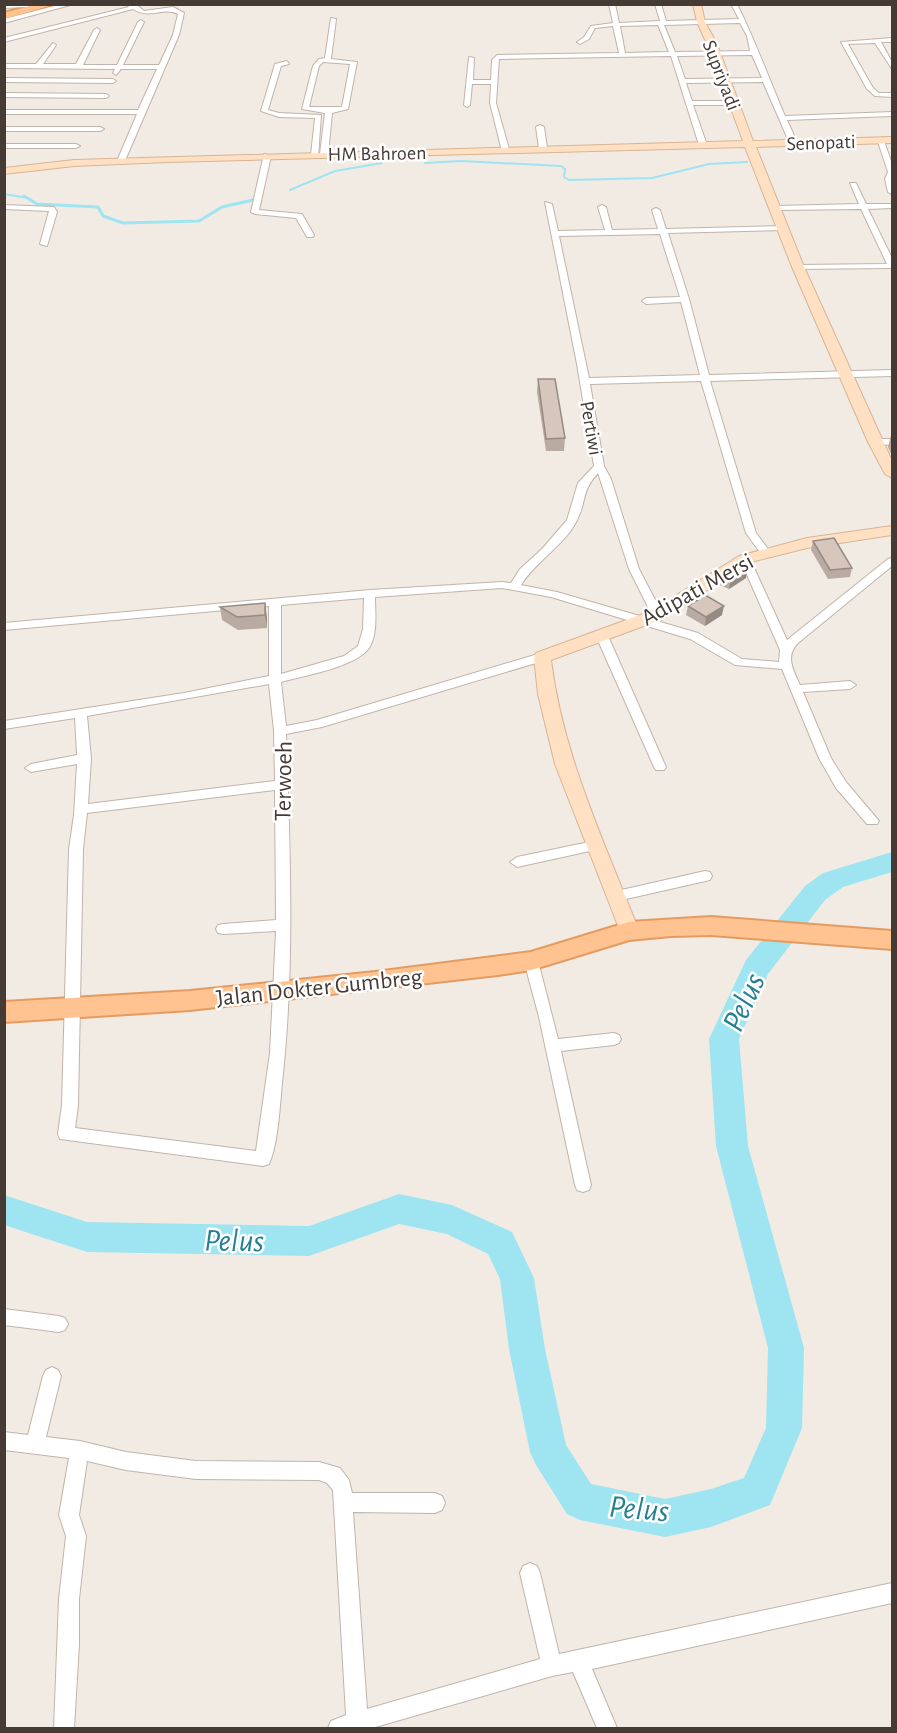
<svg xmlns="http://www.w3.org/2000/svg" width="897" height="1733" viewBox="0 0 897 1733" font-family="'Alegreya Sans',sans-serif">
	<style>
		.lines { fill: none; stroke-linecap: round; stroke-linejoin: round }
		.stream-far1 { stroke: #9fe4f1; stroke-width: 2 }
		.stream { stroke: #9fe4f1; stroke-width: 3 }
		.river { fill: #9fe4f1; fill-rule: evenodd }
		.street-casing { stroke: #c1b3aa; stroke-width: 2 }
		.secondary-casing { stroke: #d7b495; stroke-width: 2 }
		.primary-casing { stroke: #e59b60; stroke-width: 4 }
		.street { fill: #fff; fill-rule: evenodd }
		.secondary { fill: #ffe0c2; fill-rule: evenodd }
		.primary { fill: #ffc391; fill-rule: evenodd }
		.wall { fill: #b9aaa2 }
		.shaded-wall { fill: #968b84 }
		.building { fill: #d7c6bc; stroke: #968b84; stroke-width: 1.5 }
		.labels { text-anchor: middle; stroke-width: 5; stroke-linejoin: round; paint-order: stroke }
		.far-street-label { font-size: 20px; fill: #453a34; stroke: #fff }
		.street-label { font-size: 24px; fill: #453a34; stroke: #fff }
		.near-water-label { font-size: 32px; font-style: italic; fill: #277f92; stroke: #fff }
	</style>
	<rect width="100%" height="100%" fill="#f2ebe4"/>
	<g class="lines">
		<g class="stream-far1">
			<polyline points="425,163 461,161 561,166 565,169 564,177 569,180 652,178 709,164 747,162"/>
			<polyline points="290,190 335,171 382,163"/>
			<polyline points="4,194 28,198"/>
		</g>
		<polyline class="stream" points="24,196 37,204 98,207 103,216 123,223 199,221 222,207 253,200"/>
		<polygon class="river" points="892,852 892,872 843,887 825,900 768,974 739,1039 748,1146 804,1348 802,1428 770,1505 711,1527 665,1537 580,1520 567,1514 536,1465 530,1452 509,1349 500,1279 488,1254 447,1234 399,1224 309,1256 87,1252 4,1225 4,1195 87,1222 309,1226 399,1194 452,1205 512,1232 534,1278 545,1349 566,1445 591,1484 665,1499 711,1489 744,1478 766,1428 768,1348 716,1146 709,1039 746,960 805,886 823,873"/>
		<g class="street-casing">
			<g id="street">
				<polygon points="4,4 45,4 47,6 4,8"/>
				<polygon points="62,4 74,4 4,23 4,19"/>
				<path d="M126 4 138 6 144 11 173 7 184 13 179 35 124 163 117 161 137 114H4V110H138L157 69H121L116 75 113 73 115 69 4 68V64H36L53 43 56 45 43 64H76L94 30 97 28 100 30 83 65H117L138 22 141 20 144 22 123 65H159L173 35 178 14C163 6 150 20 133 9L4 42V38L129 7Z"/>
				<path d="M609 4H615L619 23 660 21 655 4H661L666 21 739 19 731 4H737C755 40 769 79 785 116L892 112V116L787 120 798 144 794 146 790 144 763 82 686 83 692 101H732L735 103 732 105H693L707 145 703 147 699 145 671 56 499 59 496 103 509 149 502 151 490 103 491 84H472L470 105 467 107 464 105 469 57 474 58 473 80H491L492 60 497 55 619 53 613 26 595 28 589 39 580 44 577 42 584 37 591 26 613 23ZM740 23 747 36 750 51 675 52 664 25ZM658 25 669 52 625 53 620 26ZM752 55 762 78 685 79 677 56Z"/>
				<path d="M331 18 336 19 331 59 357 62 348 109 332 113 328 154 324 156 320 154 325 113 302 109 313 66 319 59 325 58ZM323 62 350 64 342 107H309L319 66Z"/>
				<polygon points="892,38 892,42 881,42 892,62 892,69 875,43 848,44 873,88 879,93 892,93 892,97 875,96 867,89 841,42"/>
				<polygon points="287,61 289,64 281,66 268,110 279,113 321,115 318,157 311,155 315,118 279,117 261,111 275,64"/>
				<polygon points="4,78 113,79 116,81 113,83 4,82"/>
				<polygon points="4,93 106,94 109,96 106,98 4,97"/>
				<polygon points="540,125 544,127 547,148 543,150 539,148 536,127"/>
				<polygon points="4,127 100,127 104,129 100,131 4,131"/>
				<polygon points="877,139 884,141 892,164 892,194 888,192 885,179 888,172"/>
				<polygon points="4,144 76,144 80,146 76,148 4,148"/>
				<polygon points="264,154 271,156 259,210 302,214 314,235 313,237 307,237 296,218 255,214 251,212"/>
				<polygon points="850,183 856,183 866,204 892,204 892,208 868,209 892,258 892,268 795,269 795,265 798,265 887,264 861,209 776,210 772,208 776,206 859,204"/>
				<path d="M545 202 552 204 558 231 605 230 598 207 602 205 606 207 612 230 658 229 652 210 656 208 660 210 666 229 787 226 788 228 784 230 668 233 689 299 709 375 892 370V376L710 381 756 533 771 553 766 556 762 555 746 533 701 381 590 384 604 466 611 479 639 569 663 615 657 618 653 617 629 569 598 473C581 491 587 501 577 520 567 543 535 562 521 585L557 592 698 633 742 659 779 662 780 650 740 559 741 557H749L750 559 787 640 888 559 892 558V566L798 643C785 656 793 670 800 685L850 681 856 685 850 689 803 692 831 758 846 782 879 821 877 824H867L836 788 819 758 782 669 735 665 690 639 551 597 502 588 375 597C375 612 378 634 369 648 356 667 303 676 281 682L286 726 317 720 538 654 542 653 548 657 546 660 322 727 286 734C290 850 295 967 282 1083 280 1104 278 1145 269 1164L263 1166 60 1139 58 1134 62 1105 69 849 74 815 77 764 31 772 25 768 31 764 77 755 75 718 4 729V721L184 693 269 676V606L4 630V623L370 590 502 582 511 583 520 569 542 549 567 520 578 483 594 466 577 364ZM660 234 680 297 646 298 642 301 646 304 681 302 700 375 589 378 559 236ZM364 598 363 629 358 646 344 656 281 674V605ZM269 684 274 731 275 781 88 804 91 758 87 716ZM275 790 276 920 223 924 218 925 216 929 218 933 223 934 276 931 270 1053 256 1151 75 1128 78 1105 83 849 87 813Z"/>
				<polygon points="4,205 54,207 57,212 47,246 40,244 49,211 4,209"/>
				<polygon points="875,439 892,439 892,445 872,444 870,442"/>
				<polygon points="602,632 608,636 666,767 664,770 656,770 654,767 596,636"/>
				<polygon points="594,841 601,846 599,849 517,867 510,862 517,857"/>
				<polygon points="705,871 710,872 712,876 710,880 617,901 612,900 610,896 612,892 617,891"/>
				<polygon points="531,955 536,957 538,961 558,1039 614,1033 619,1035 621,1039 619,1043 614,1045 561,1051 591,1185 589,1190 583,1192 577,1190 575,1185 539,1017 524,961 526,957"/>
				<polygon points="4,1309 59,1316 65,1318 68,1324 65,1330 59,1332 4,1325"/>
				<polygon points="52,1367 58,1370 61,1376 46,1437 80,1441 126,1452 196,1461 319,1462 340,1468 349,1480 352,1493 435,1493 442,1496 445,1503 442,1510 435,1513 353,1512 367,1709 540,1659 520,1573 523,1566 530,1563 537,1566 540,1573 559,1654 892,1583 892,1603 592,1669 617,1728 597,1728 573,1672 552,1676 372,1728 328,1728 331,1721 346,1715 333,1490 327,1483 319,1480 196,1479 126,1470 87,1461 79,1515 86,1536 79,1599 79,1644 74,1728 54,1728 59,1599 66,1536 59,1515 69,1458 4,1450 4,1432 28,1435 43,1376 46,1370"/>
			</g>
		</g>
		<g class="secondary-casing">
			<g id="secondary">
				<polygon points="693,4 701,4 705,22 717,44 753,141 892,137 892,143 756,147 804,267 892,461 892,478 885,474 868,442 792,267 745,147 168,162 74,166 4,174 4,168 74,160 743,141 707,44 697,22"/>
				<path d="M892 526V535L807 548 751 562 663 619 551 660C563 756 604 841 639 931L636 936 629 939 622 936 555 764 538 694 534 657 536 653 651 611 739 556 807 538Z"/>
			</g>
		</g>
		<g class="primary-casing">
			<g id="primary">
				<polygon points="37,4 56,4 4,19 4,13"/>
				<polygon points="711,917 892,931 892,949 711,935 671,936 629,940 531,970 498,975 190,1010 4,1022 4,1002 190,991 375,972 531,952 629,922"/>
			</g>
		</g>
		<use href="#street" class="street"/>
		<use href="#secondary" class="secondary"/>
		<use href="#primary" class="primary"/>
	</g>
	<g class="wall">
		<polygon points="538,379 565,438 564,451 546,451 537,392"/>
		<polygon points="892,431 892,456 888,447"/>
		<polygon points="813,541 852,568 850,577 828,579 811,550"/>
		<polygon points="747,569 746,578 729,589 720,585 722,576"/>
		<polygon points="265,603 267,628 238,630 222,620 220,607"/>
		<polygon points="688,606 722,615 705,626 686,615"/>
	</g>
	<g class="shaded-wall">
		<polygon points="747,569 746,578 729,589 731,580"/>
		<polygon points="265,603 267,617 267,628 265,615"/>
		<polygon points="724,606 722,615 705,626 706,617"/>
	</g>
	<g class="building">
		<polygon points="538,379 555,379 565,438 546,439"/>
		<polygon points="834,538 852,568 830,570 813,541"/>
		<polygon points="741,563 747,569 731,580 722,576"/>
		<polygon points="705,595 724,606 706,617 688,606"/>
		<polygon points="265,603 265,615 237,617 220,607"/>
	</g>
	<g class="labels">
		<g class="far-street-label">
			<text transform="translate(722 75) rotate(69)" y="7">Supriyadi</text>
			<text transform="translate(821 142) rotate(-2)" y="7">Senopati</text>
			<text transform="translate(377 153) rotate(-1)" y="7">HM Bahroen</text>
			<text transform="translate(592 428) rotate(80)" y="7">Pertiwi</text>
		</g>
		<g class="street-label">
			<text transform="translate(697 589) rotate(-29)" y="8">Adipati Mersi</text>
			<text transform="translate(283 781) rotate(-89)" y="8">Terwoeh</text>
			<text transform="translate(319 987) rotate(-6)" y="8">Jalan Dokter Gumbreg</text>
		</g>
		<g class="near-water-label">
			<text transform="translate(743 1002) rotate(-65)" y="11">Pelus</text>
			<text transform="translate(234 1240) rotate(1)" y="11">Pelus</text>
			<text transform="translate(639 1508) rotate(5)" y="11">Pelus</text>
		</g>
	</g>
	<rect width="897" height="1733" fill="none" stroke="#453a34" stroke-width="12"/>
</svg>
